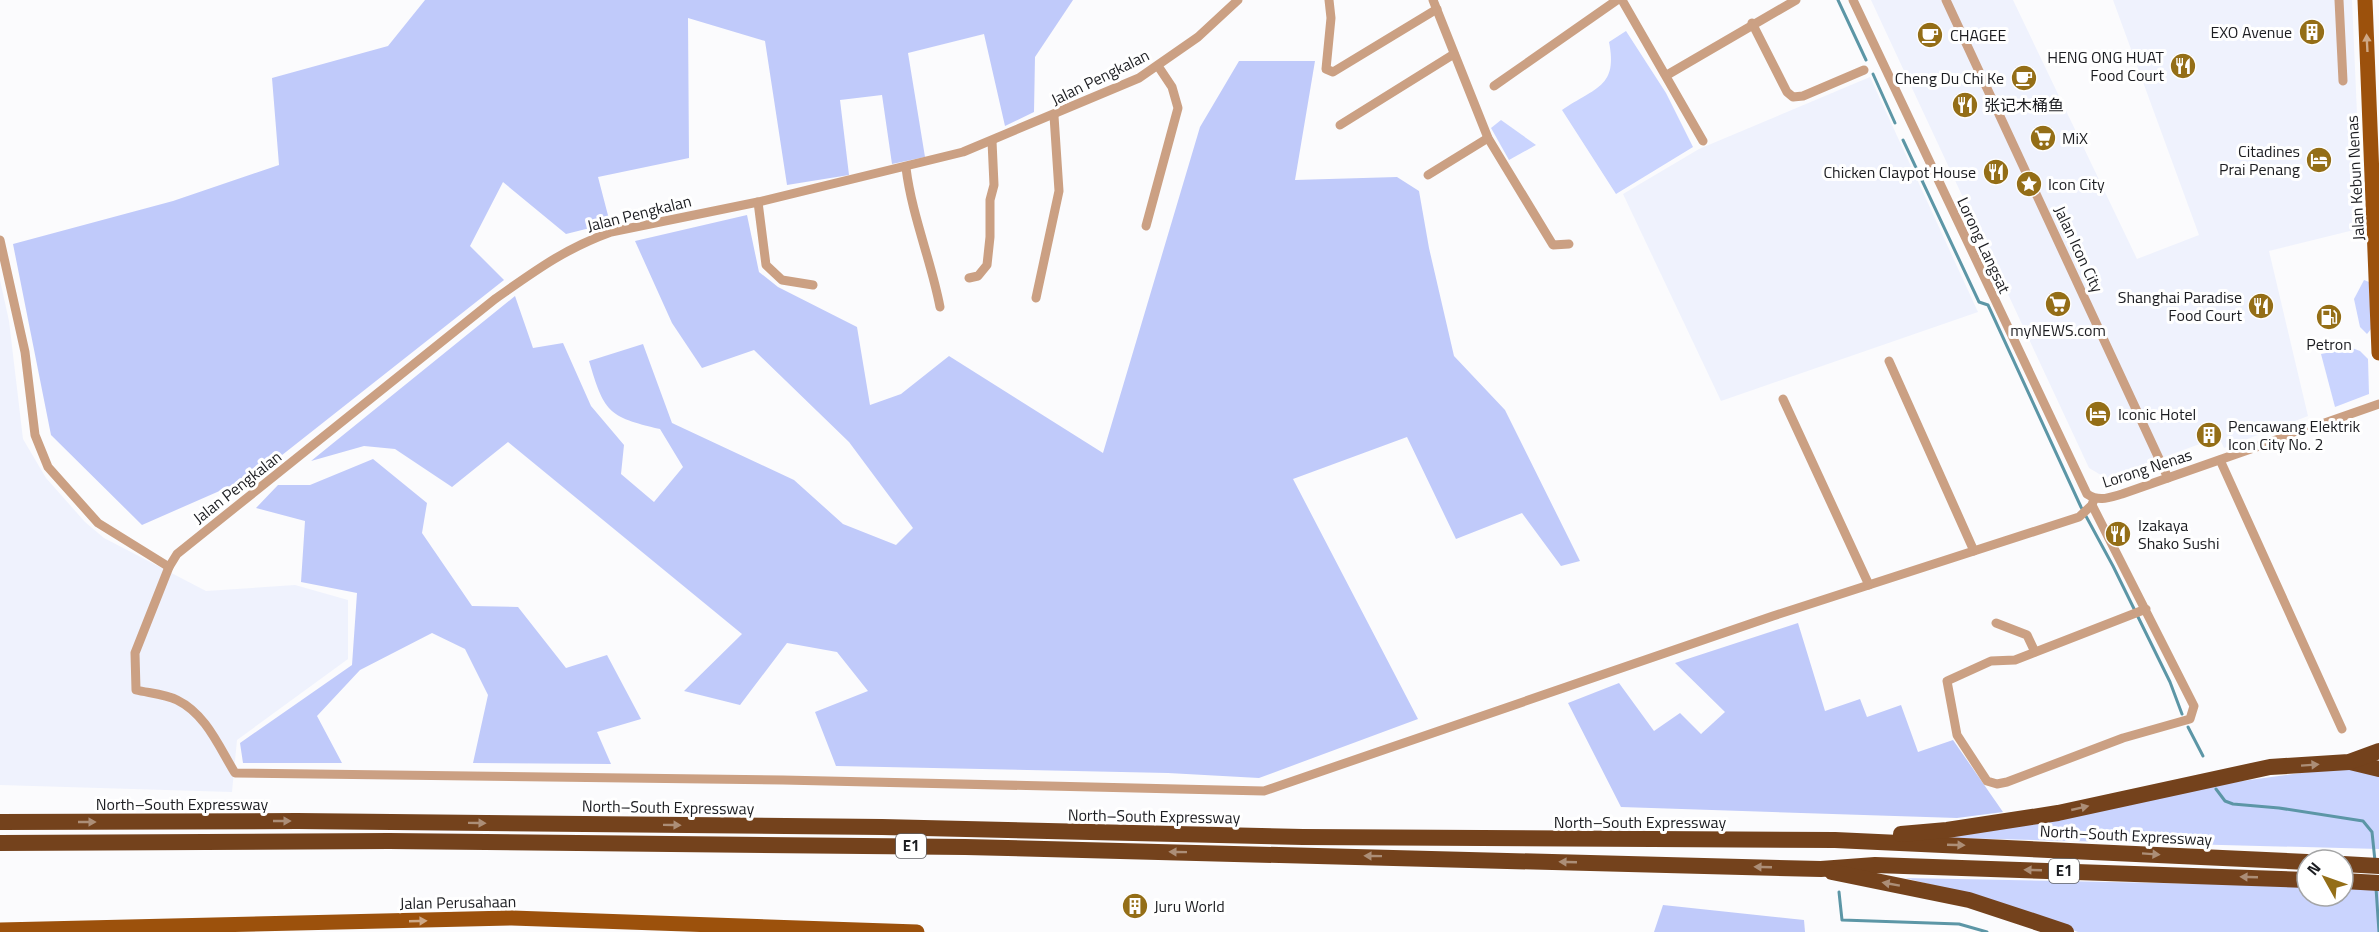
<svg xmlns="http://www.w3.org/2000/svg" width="2379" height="932" viewBox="0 0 2379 932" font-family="'Titillium Web','Noto Sans SC',sans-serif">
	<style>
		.built { fill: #eff2fd }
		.green { fill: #cad4fe }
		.forest { fill: #c0cafa }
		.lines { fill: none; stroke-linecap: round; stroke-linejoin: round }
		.stream { stroke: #5c96a6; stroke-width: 3 }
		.street { stroke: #cba083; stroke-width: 9 }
		.primary { stroke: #9c510c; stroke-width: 15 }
		.highway { stroke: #74421c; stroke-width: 16 }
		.oneway { fill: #cea886 }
		.oneway2 { fill: #ac8e77 }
		.labels { text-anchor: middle; stroke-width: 6; stroke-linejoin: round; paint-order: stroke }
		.shield { fill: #fff; stroke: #606164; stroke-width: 1.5 }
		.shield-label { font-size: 15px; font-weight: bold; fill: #1c1d21 }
		.poi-label { font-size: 16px; fill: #1c1d21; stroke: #fff; text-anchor: start }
		.street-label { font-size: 16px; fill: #1c1d21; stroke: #fff }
	</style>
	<rect width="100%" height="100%" fill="#fbfbfd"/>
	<g class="built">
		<polygon points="1871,0 2013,0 2137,259 2199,235 2113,0 2352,0 2362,228 2269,251 2308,416 2224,448 2219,437 2106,478 2089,468"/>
		<polygon points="1870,77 1978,312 1721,401 1623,194 1699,149"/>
		<polygon points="0,280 9,321 23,439 46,478 85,522 104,538 206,591 295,585 348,600 348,659 237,740 232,792 0,785"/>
	</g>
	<g class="green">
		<path d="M1626 31 1666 93 1693 147 1616 194 1562 110C1596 87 1618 87 1609 42Z"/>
		<polygon points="1501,120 1536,145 1509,160 1491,128"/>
		<polygon points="2364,280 2369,282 2371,329 2367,334 2360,327 2354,299"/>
		<polygon points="2352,348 2360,351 2368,359 2369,394 2335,407 2321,354"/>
		<polygon points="2357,769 2379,774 2379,849 1918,837 2242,781 2322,770"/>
		<polygon points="1905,878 2307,886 2307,896 2343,896 2343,887 2379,888 2379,932 2078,932 1987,899"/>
	</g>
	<g class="forest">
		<polygon points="425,0 1073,0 1035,57 1034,112 1005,126 984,34 908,53 925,157 892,164 882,95 840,100 849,175 787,185 765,41 688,18 689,158 598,177 610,223 566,234 503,182 470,246 504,280 258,474 142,525 51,435 13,244 173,201 279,165 272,78 388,46"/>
		<path d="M1239 61H1315L1295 180 1397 177 1419 191 1429 248 1454 356 1505 410 1580 561 1561 566 1522 513 1456 539 1407 437 1293 479 1418 719 1259 778 1168 773 836 766 815 712 868 691 837 652 787 643 740 705 684 691 742 634 508 442 452 487 395 449 364 446 311 461 515 296 533 348 563 343 591 406 624 445 621 474 654 502 683 467 660 429C607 417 604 411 589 361L643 344 672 423 794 480 843 524 896 545 913 528 849 442 754 350 702 368 672 323 635 241 747 215 759 272 778 287 857 327 870 405 901 394 949 356 1103 453 1200 127Z"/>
		<polygon points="373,459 427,503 422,533 472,606 518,607 566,668 607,655 641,719 597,732 611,764 473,763 488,695 465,649 432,633 360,670 317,716 342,763 243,763 240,743 352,665 357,593 301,582 305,521 256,508 278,485 310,485"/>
		<polygon points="1798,623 1825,711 1860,699 1867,717 1901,705 1918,752 1953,740 2003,812 1957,818 1621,807 1568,703 1619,683 1654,731 1680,713 1701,734 1725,712 1675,663"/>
		<polygon points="1663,905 1804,920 1805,932 1654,932"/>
	</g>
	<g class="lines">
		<g class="stream">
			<polyline points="1838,0 1866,60"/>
			<polyline points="1873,74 1895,123"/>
			<polyline points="1903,140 1979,302 1988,305 2081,507 2113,566 2170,682 2182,714"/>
			<polyline points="2188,727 2203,756"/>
			<polyline points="2216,789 2225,801 2233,804 2279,808 2363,821 2372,832 2375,861"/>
			<polyline points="2376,888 2379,932"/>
			<polyline points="1839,892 1842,920 1959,924 1987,932"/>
		</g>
		<g class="street">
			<path d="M1238 0 1198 37 1139 78 963 152 758 202 611 232C564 249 535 271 495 299L177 554 169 567 135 653 136 690C148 693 165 694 177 700 206 714 219 747 235 773L783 780 1264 791 1773 616 2079 517 2092 505 2094 499"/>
			<polyline points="1329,0 1331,18 1326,69 1333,72 1437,9"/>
			<polyline points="1433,0 1488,138 1553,245 1569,244"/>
			<polyline points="1622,0 1703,141"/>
			<path d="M1853 0 2087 494C2099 502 2108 498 2122 494L2379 404"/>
			<polyline points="1946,0 2168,478"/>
			<polyline points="2339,0 2343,81"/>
			<polyline points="1752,23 1787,92 1793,97 1803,96 1864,70"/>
			<polyline points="1667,75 1796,0"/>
			<polyline points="1494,86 1617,0"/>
			<polyline points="1340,125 1454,54"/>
			<path d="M906 168C912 216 931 260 940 307"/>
			<polyline points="1428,175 1488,138"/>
			<polyline points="758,202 766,265 782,280 813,285"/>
			<polyline points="1146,226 1178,108 1172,87 1158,66"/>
			<polyline points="0,240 25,352 35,435 48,467 98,523 169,567"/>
			<polyline points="969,278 978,276 987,265 990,237 990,200 994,185 992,141"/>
			<polyline points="1036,298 1059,191 1054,116"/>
			<polyline points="1889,361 1974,551"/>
			<polyline points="1783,399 1869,585"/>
			<polyline points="2220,460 2342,729"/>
			<polyline points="2092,505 2194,706 2190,719 2123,738 2007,782 1997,784 1987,781 1957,735 1947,681 1991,661 2015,660 2146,609"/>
			<polyline points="1996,623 2027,635 2035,652"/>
		</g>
		<g class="primary">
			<polyline points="2365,0 2379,353"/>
			<polyline points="0,930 512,918 917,932"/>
		</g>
		<g class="highway">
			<polyline points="2350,762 2379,769"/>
			<polyline points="0,822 297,821 882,827 1303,837 1835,840 2307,862"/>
			<polyline points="1901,834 1947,830 2058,813 2270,767 2349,762 2379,751"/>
			<polyline points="0,843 389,841 965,847 1821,869 1875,865 2307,880"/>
			<polyline points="2343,864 2379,866"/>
			<polyline points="1832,872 1969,900 2066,932"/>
			<polyline points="2343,881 2379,883"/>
		</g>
	</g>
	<defs><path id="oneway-solid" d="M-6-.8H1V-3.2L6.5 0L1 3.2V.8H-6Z" transform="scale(1.5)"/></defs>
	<g class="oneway">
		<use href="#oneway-solid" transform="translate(2367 43) rotate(-93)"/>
		<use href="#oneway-solid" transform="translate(418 921) rotate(-2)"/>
	</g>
	<g class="oneway2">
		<use href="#oneway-solid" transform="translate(2310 765) rotate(-4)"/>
		<use href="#oneway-solid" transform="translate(2080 808) rotate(-13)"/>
		<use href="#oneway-solid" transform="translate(282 821)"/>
		<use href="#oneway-solid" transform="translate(87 822)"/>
		<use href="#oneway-solid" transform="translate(477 823) rotate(1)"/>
		<use href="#oneway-solid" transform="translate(672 825) rotate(1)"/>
		<use href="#oneway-solid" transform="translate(1956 845) rotate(2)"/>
		<use href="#oneway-solid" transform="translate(1178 852) rotate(-179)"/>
		<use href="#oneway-solid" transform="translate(2151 854) rotate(4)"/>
		<use href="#oneway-solid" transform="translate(1373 856) rotate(-179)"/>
		<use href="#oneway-solid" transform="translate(1568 862) rotate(-178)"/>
		<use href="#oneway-solid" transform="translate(1763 867) rotate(-178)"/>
		<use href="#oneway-solid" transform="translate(2033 870) rotate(-178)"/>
		<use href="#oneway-solid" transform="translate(2249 877) rotate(-178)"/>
		<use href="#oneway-solid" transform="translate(1891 884) rotate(-170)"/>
	</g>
	<defs>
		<g id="building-disc" transform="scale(1.35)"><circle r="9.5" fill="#946e17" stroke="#fff"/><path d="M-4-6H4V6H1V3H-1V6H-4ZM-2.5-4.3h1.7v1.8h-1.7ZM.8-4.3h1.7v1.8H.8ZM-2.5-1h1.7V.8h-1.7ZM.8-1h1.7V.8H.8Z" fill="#fff"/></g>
		<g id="cafe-disc" transform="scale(1.35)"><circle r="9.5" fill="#946e17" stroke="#fff"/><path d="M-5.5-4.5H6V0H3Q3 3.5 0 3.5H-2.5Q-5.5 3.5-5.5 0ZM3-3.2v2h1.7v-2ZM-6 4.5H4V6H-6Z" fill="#fff"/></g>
		<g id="restaurant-disc" transform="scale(1.35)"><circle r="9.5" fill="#946e17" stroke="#fff"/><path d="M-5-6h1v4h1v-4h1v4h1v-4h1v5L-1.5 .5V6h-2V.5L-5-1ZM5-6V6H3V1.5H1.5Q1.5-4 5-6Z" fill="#fff"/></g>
		<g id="supermarket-disc" transform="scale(1.35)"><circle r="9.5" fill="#946e17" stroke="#fff"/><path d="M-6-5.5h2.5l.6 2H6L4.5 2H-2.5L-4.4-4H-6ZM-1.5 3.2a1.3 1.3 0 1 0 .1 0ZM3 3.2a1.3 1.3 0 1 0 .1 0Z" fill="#fff"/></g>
		<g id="hotel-disc" transform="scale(1.35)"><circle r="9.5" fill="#946e17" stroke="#fff"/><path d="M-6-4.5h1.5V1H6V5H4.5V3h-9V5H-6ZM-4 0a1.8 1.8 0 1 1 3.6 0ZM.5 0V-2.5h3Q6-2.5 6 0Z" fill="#fff"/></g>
		<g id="sight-disc" transform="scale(1.35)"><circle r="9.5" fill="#946e17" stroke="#fff"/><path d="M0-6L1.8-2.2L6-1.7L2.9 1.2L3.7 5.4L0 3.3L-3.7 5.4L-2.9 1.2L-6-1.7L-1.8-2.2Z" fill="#fff"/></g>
		<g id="fuel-disc" transform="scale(1.35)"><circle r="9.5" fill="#946e17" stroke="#fff"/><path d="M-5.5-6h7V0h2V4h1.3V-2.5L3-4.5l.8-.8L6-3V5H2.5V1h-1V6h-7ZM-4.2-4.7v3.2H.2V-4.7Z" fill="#fff"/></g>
	</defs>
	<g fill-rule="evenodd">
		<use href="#building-disc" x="2312" y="32"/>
		<use href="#cafe-disc" x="1930" y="35"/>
		<use href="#restaurant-disc" x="2183" y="66"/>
		<use href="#cafe-disc" x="2024" y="78"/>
		<use href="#restaurant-disc" x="1965" y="105"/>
		<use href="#supermarket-disc" x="2043" y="138"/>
		<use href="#hotel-disc" x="2319" y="160"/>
		<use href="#restaurant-disc" x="1996" y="172"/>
		<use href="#sight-disc" x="2029" y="184"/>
		<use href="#supermarket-disc" x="2058" y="304"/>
		<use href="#restaurant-disc" x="2261" y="306"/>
		<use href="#fuel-disc" x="2329" y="317"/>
		<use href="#hotel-disc" x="2098" y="414"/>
		<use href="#building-disc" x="2209" y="435"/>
		<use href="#restaurant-disc" x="2118" y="534"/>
		<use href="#building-disc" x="1135" y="906"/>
	</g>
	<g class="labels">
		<g class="shield">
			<rect x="896" y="834" width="30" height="24" rx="4.5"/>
			<rect x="2049" y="859" width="30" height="24" rx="4.5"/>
		</g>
		<g class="shield-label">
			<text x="911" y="851">E1</text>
			<text x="2064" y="876">E1</text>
		</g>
		<g class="poi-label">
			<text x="2292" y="38" text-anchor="end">EXO Avenue</text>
			<text x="1950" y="41">CHAGEE</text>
			<text x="2164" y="63" text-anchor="end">HENG ONG HUAT<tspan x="2164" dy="18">Food Court</tspan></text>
			<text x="2004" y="84" text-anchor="end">Cheng Du Chi Ke</text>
			<text x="1984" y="111">张记木桶鱼</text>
			<text x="2062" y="144">MiX</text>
			<text x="2300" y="157" text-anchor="end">Citadines<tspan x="2300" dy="18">Prai Penang</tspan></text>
			<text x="1976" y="178" text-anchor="end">Chicken Claypot House</text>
			<text x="2048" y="190">Icon City</text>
			<text x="2242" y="303" text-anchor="end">Shanghai Paradise<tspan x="2242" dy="18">Food Court</tspan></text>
			<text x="2058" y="336" text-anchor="middle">myNEWS.com</text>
			<text x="2329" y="350" text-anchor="middle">Petron</text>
			<text x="2118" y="420">Iconic Hotel</text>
			<text x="2228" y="432">Pencawang Elektrik<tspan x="2228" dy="18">Icon City No. 2</tspan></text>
			<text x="2138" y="531">Izakaya<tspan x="2138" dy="18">Shako Sushi</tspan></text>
			<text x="1154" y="912">Juru World</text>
		</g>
		<g class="street-label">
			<text transform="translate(1100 77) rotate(-26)" y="6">Jalan Pengkalan</text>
			<text transform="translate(2355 178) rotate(-93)" y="6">Jalan Kebun Nenas</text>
			<text transform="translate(639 213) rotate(-14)" y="6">Jalan Pengkalan</text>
			<text transform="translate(1984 245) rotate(65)" y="6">Lorong Langsat</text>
			<text transform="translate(2079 249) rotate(65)" y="6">Jalan Icon City</text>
			<text transform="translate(2147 468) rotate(-18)" y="6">Lorong Nenas</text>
			<text transform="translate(237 487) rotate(-38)" y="6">Jalan Pengkalan</text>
			<text x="182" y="810">North–South Expressway</text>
			<text transform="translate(668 807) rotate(1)" y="6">North–South Expressway</text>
			<text transform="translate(1154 816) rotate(1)" y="6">North–South Expressway</text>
			<text x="1640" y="828">North–South Expressway</text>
			<text transform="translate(2126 835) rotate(3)" y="6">North–South Expressway</text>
			<text transform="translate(458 902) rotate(-1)" y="6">Jalan Perusahaan</text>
		</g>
	</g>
	<g transform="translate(2325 878) rotate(310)"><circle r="28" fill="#ffffff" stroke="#a4a5a6" stroke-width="1.5"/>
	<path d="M0-4.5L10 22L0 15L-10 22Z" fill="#946e17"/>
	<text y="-9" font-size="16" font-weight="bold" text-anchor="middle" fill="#1c1d21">N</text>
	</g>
</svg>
